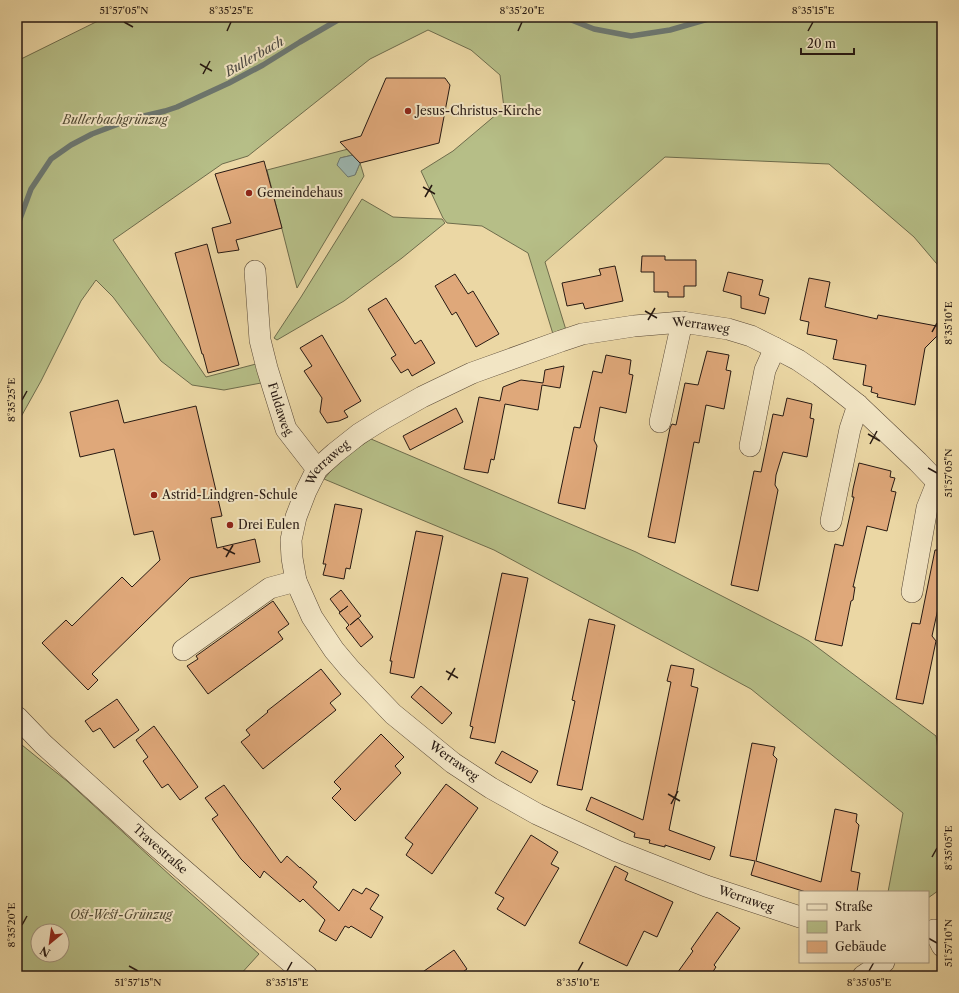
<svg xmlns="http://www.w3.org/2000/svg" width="959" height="993" viewBox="0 0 959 993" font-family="'Libre Caslon Text',serif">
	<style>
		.green { fill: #b6be87; stroke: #6e6c4c; fill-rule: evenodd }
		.water { fill: #9cb7b1; stroke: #6d7871 }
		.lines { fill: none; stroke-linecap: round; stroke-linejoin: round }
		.stream { stroke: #6d7871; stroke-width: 5.5 }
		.building { fill: #dfa87a; stroke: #271912 }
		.minor-casing { stroke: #584836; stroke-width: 22 }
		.minor { stroke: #f2e5c4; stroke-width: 21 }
		.ticks { fill: none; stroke: #271912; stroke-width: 1.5 }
		.poi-dot { fill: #8f2418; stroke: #f2e5c4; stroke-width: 1.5 }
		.labels { text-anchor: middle; stroke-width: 4; stroke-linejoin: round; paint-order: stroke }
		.poi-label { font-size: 12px; fill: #271912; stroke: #f2e5c4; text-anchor: start }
		.park-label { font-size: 12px; font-style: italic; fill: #524b35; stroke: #f2e5c4 }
		.street-label { font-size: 12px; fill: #271912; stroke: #f2e5c4 }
		.water-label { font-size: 13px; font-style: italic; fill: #4a4842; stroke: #f2e5c4 }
		.neatline { fill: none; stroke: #271912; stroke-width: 1.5 }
		.ticks-label { font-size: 10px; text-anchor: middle; fill: #271912 }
	</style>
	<rect width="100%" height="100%" fill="#ebd7a4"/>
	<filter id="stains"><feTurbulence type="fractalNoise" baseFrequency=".005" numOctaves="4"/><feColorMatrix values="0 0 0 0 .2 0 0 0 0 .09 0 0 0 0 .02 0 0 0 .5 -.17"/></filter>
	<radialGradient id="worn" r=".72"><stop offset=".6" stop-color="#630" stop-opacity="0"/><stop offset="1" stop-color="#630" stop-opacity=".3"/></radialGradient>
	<g class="green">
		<polygon points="106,17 942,17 942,270 914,237 829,164 665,157 545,262 566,330 553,334 528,253 482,226 447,223 443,218 421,171 453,151 504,108 500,75 471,50 428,30 370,59 248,156 222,164 113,240 206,377 256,364 261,383 224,390 192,385 161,361 113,297 96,280 81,301 41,381 17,424 17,61"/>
		<polygon points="356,147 353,155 340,158 355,175 360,163 364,176 297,288 267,170"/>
		<polygon points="362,199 393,217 412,218 442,219 445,223 402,258 344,301 277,340 274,338 301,297"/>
		<polygon points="371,439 636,552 802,637 809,641 936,736 942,776 942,888 928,898 928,892 888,892 903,813 751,689 494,550 324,479 334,467 346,456"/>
		<path d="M17 741 38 758 67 781 172 877 259 954 239 976H17ZM38 931H62V955H38Z"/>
	</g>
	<polygon class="water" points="353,155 360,163 355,175 348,177 337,165 340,158"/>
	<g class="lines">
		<g class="stream">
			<polyline points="564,17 594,29 631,36 670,30 715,17"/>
			<polyline points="17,233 18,224 31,189 51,159 71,145 92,134 121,123 144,116 165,111 177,107 229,83 263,65 300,42 343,17"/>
		</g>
	</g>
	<g class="building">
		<polygon points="386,78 445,78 450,85 439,143 360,163 340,142 361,136"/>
		<polygon points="264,161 282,228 236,240 239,250 218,253 212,228 231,223 215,174"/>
		<polygon points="207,244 239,365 208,373 203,354 202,354 175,253"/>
		<polygon points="642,256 665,256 665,260 696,260 696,286 684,286 684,297 668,297 668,292 654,292 654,272 641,272"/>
		<polygon points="615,266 623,301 585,309 583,303 567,306 562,283 601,275 599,269"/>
		<polygon points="728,272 763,280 759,295 769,298 765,314 741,308 741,296 723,291"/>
		<polygon points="455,274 468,294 473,291 499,334 476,347 456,312 452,315 435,286"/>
		<polygon points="809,278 830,282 825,307 877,319 878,315 942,327 942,331 925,348 915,405 877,397 878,394 871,392 872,387 863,385 866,365 833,359 837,340 807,334 809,322 800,320"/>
		<polygon points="386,298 415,344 421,340 435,363 412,376 408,369 401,373 391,358 396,355 368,309"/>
		<polygon points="322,335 361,401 344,411 348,417 339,421 327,423 320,412 322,398 304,371 312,366 300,348"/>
		<polygon points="707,351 729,355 726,370 731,371 724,409 706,405 699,443 694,442 675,543 648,537 670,428 672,424 676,425 685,383 698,385"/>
		<polygon points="606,355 631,360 629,374 633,375 626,413 600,407 594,440 597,446 585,509 558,503 574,427 580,428 593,371 602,373"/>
		<polygon points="564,366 560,388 542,385 538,410 505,404 494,460 491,459 488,473 464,469 479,397 500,401 503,387 521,380 543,383 545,370"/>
		<polygon points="787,398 812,404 810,418 814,419 807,457 783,452 776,475 775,485 778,490 758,591 731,585 754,471 761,472 773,414 783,416"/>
		<polygon points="118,400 124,423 196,406 222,516 211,518 217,548 255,539 260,562 190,578 92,674 98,680 88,690 42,643 66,620 72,626 122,577 132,587 160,560 153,531 134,535 114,449 80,457 70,412"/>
		<polygon points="456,408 463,422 410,450 403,436"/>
		<polygon points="859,463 891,471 890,477 895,478 891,491 896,492 887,531 867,526 853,587 855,587 853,600 851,601 842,646 815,640 835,544 843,546 854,497 852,497 853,489"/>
		<polygon points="335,504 362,509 350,569 346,568 344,579 323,575 326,564 323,564"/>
		<polygon points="416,531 443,536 414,678 390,673 392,661 390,661"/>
		<polygon points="935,550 942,550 942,604 939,604 932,636 936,641 923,704 896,699 912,623 920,624"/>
		<polygon points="502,573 528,578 495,743 470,738 473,727 470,726"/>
		<polygon points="341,590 361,616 350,625 358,618 373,637 361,647 346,628 349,625 339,613 348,606 340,612 330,599"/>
		<polygon points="273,601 289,624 278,632 283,639 208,694 187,666 198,659 196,656"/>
		<polygon points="589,619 615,625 582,790 557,785 575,701 572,700"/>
		<polygon points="671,665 694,669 691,686 698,688 669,830 715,847 710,860 665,845 665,847 649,843 650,840 634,837 635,833 586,810 591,797 643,820 671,682 667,681"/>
		<polygon points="321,669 341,694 330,703 336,710 263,769 241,742 250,735 246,730 268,712 267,711"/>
		<polygon points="421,686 452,713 442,724 411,697"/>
		<polygon points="117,699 139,730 114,748 100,728 93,732 85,721"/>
		<polygon points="154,726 198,787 180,800 168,784 162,788 143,761 148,757 136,740"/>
		<polygon points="381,734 404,757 395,766 401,773 355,821 332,798 341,789 334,782"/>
		<polygon points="752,743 775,747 773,755 777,759 756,861 821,882 835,809 857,814 856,822 859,825 851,871 860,873 857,892 806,892 751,875 755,861 730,856"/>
		<polygon points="502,751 538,771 531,783 495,763"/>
		<polygon points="446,784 478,808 432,874 406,855 413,844 405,838"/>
		<polygon points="224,785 281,863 287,856 300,868 300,867 317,882 313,887 339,911 353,889 362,894 366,888 379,895 370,909 383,917 371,938 351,926 349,928 345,926 336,941 319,931 325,920 303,899 300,902 264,871 260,878 241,859 212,819 218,815 205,798"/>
		<polygon points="531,835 558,852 551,864 559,868 525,926 497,909 504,898 495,893"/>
		<polygon points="615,866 628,873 625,880 673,902 657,937 644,931 627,966 579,943"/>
		<polygon points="717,912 740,928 714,965 716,967 710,976 675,976 693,951 691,949"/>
		<polygon points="454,950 467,969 457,976 417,976"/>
	</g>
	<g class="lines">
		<g class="minor-casing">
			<g id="minor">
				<path id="s1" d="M255 271 260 340 267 368 286 429 317 469"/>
				<polyline points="660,422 682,322"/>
				<polyline points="750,446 765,370 775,348"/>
				<polyline points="831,521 850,429 858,405"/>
				<polyline points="912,592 927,508 937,483"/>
				<polyline points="183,650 270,588 296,581"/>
				<path id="s2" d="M17 717 43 744 147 838 255 932 307 976"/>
				<path id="s3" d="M800 917 706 886 617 851 537 814 491 788 453 763 393 714 350 669 334 650 312 617 296 581 292 558 291 540 296 517 306 491 317 469 335 453 359 434 383 419 422 397 472 373 561 341 582 334 634 326 682 322 728 329 751 336 775 348 798 360 820 375 858 405 918 462 942 487"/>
				<polyline points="934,930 942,946"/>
				<polyline points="863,976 884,962"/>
			</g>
		</g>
		<use href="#minor" class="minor"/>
	</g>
	<path class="ticks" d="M124 22 133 27M227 31 231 22M518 31 522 22M808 31 813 22M200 64 212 71M203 74 210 61M423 187 435 194M425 197 432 185M645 311 657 318M648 320 655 308M932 332 937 323M22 400 27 391M868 434 880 441M870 444 877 431M928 468 937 473M223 548 235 554M226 557 233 545M446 671 458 678M448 680 455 668M668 794 680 801M671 804 678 791M932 857 937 848M22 925 27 916M928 938 937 943M129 966 138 971M287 971 292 962M578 971 583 962M869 971 874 962"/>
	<g class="poi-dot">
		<circle cx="408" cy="111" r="4"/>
		<circle cx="249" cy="193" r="4"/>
		<circle cx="154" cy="495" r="4"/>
		<circle cx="230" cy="525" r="4"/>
	</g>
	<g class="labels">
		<g class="poi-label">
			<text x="416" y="115">Jesus-Christus-Kirche</text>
			<text x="257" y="197">Gemeindehaus</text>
			<text x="162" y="499">Astrid-Lindgren-Schule</text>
			<text x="238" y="529">Drei Eulen</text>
		</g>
		<g class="park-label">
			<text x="115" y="124">Bullerbachgrünzug</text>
			<text x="121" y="919">Ost-West-Grünzug</text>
		</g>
		<g class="street-label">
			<text dy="4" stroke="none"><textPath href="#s3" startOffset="1162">Werraweg</textPath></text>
			<text dy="4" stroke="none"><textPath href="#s1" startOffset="141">Fuldaweg</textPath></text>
			<text dy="4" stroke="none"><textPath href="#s3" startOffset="754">Werraweg</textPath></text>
			<text transform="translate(454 761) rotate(36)" y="4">Werraweg</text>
			<text dy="4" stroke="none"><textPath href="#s2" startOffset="195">Travestraße</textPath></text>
			<text transform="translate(746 899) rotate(19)" y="4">Werraweg</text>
		</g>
		<g class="water-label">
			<text transform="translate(254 56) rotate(-30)" y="5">Bullerbach</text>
		</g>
	</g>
	<rect width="959" height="993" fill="none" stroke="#ebd7a4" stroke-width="44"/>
	<rect x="799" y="891" width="130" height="72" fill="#f2e5c4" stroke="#a1937d"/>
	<rect x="807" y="904" width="20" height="6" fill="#f2e5c4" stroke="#a1937d"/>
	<text x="835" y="911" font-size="12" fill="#271912">Straße</text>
	<rect x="807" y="921" width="20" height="12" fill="#b6be87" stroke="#a1937d"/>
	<text x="835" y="931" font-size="12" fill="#271912">Park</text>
	<rect x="807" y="941" width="20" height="12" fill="#dfa87a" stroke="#a1937d"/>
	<text x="835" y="951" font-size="12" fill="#271912">Gebäude</text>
	<g transform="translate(50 943) rotate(209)"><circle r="19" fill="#f2e5c4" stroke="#a1937d"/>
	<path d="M0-3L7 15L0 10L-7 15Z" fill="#8f2418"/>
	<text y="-6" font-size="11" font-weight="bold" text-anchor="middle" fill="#271912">N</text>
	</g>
	<path d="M801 48v6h53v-6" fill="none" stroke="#271912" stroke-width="2"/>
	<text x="807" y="48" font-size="12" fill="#271912" stroke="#f2e5c4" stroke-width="3" paint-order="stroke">20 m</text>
	<rect x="22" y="22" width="915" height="949" class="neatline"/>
	<g class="ticks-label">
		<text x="124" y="14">51°57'05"N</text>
		<text x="231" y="14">8°35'25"E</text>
		<text x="522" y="14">8°35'20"E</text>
		<text x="813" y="14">8°35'15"E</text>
		<text transform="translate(948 323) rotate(-90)" y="4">8°35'10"E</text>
		<text transform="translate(11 400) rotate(-90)" y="4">8°35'25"E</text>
		<text transform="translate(948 473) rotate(-90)" y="4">51°57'05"N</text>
		<text transform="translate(948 848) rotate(-90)" y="4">8°35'05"E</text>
		<text transform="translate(11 925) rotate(-90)" y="4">8°35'20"E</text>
		<text transform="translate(948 943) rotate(-90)" y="4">51°57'10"N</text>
		<text x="138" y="986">51°57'15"N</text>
		<text x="287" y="986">8°35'15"E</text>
		<text x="578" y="986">8°35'10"E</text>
		<text x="869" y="986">8°35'05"E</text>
	</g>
	<rect width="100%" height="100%" filter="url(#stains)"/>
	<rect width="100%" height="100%" fill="url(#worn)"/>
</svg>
